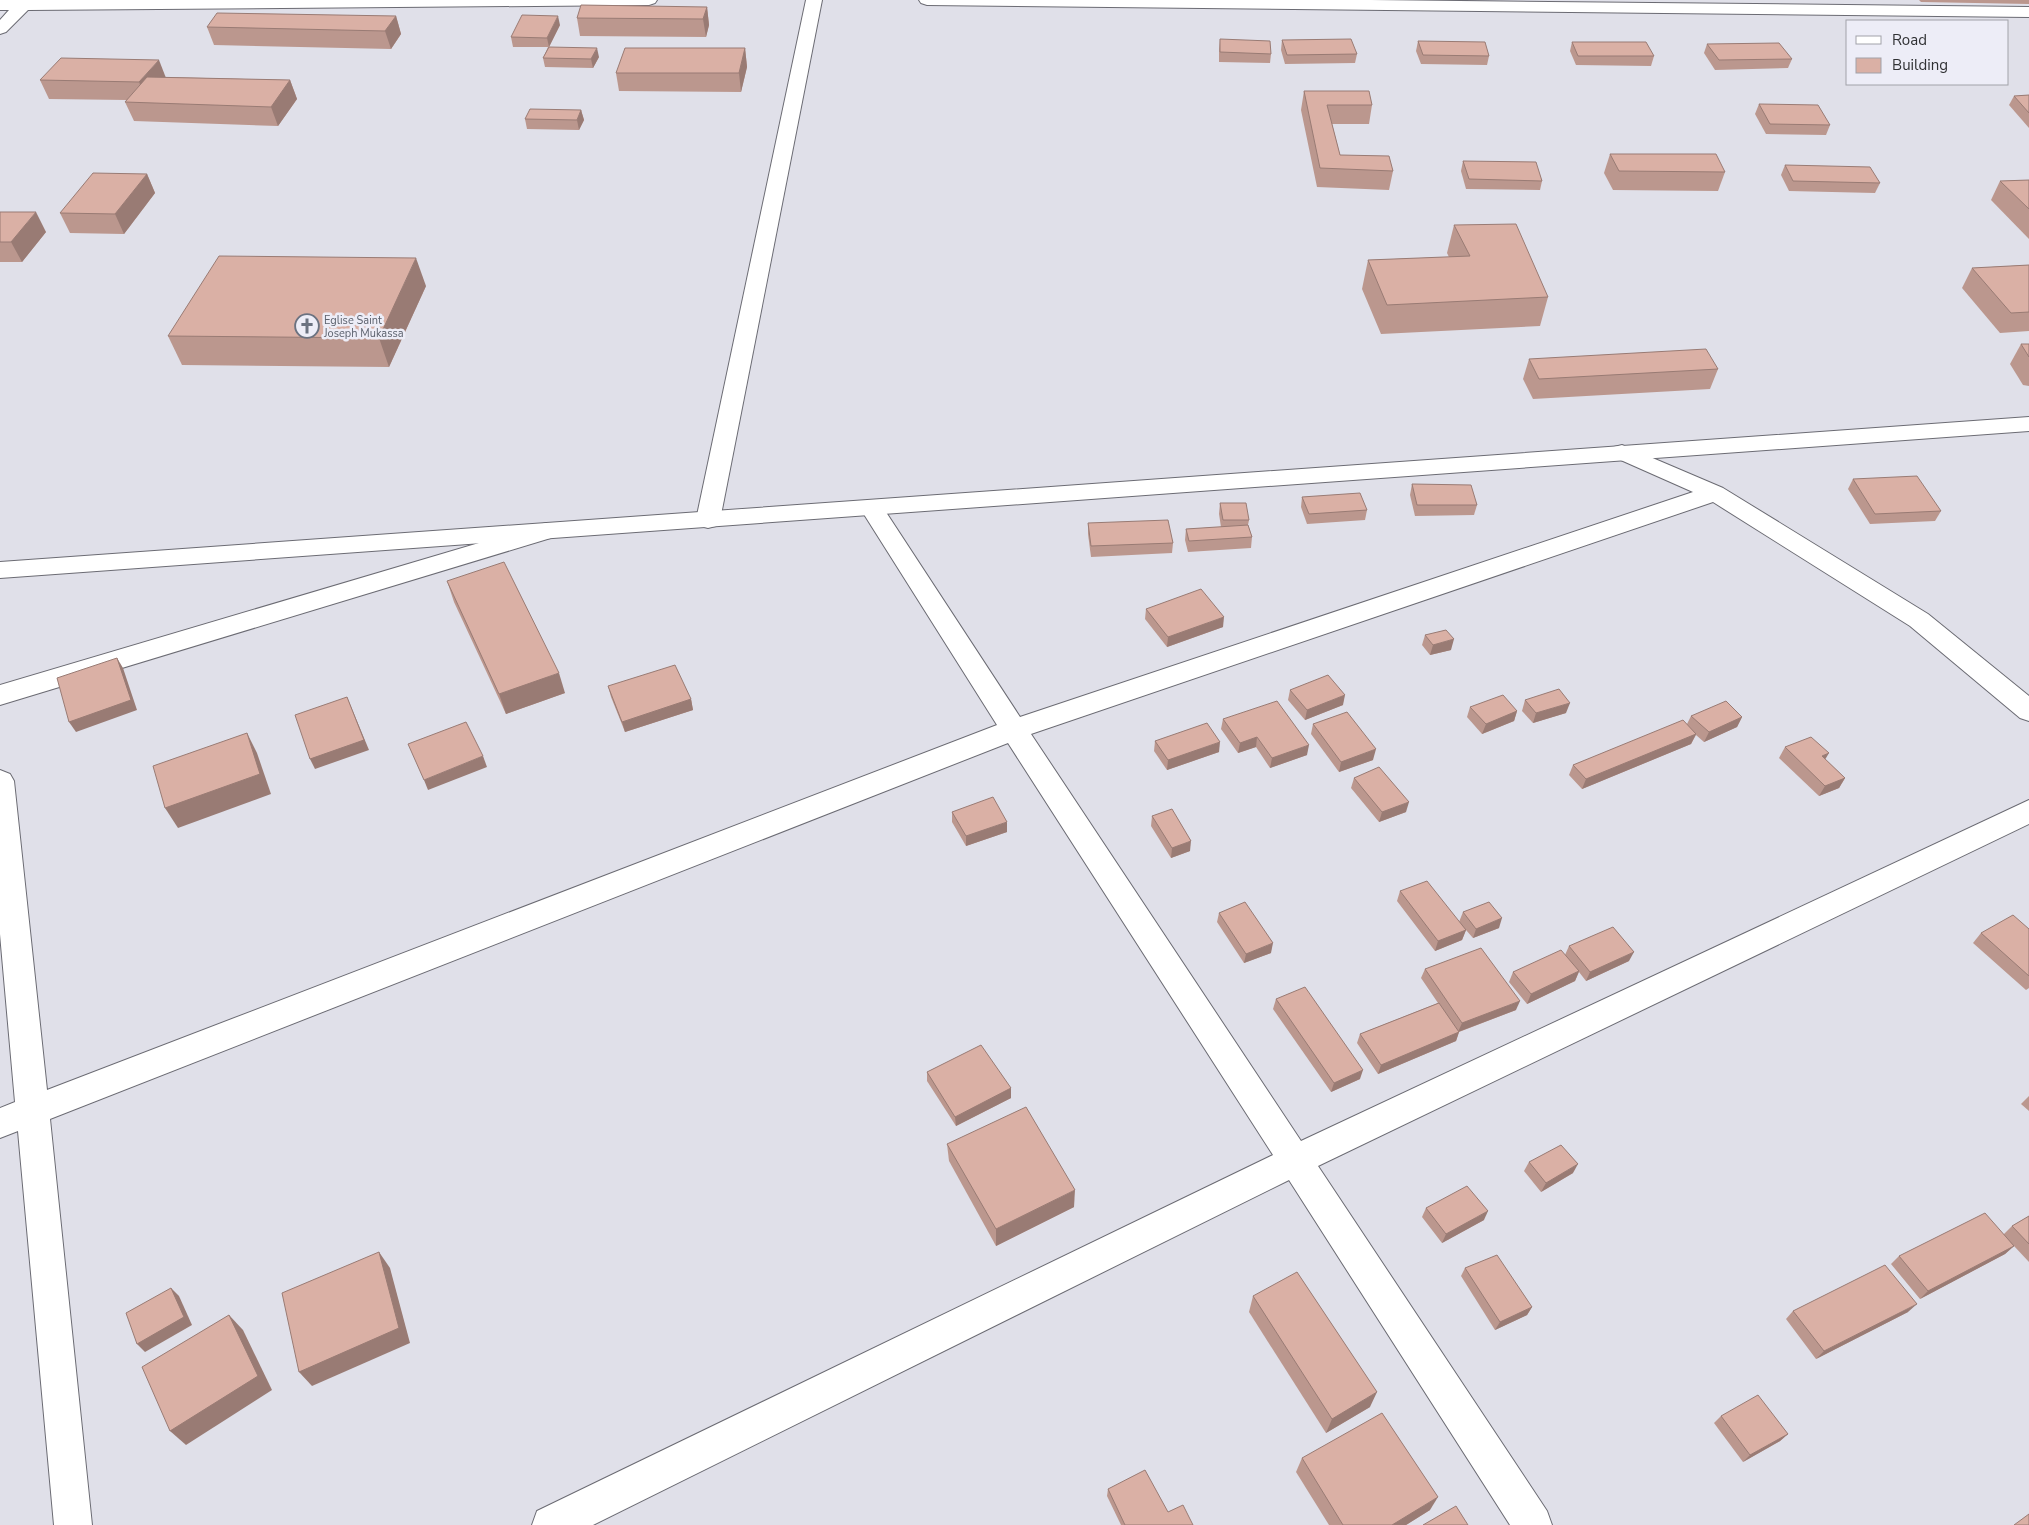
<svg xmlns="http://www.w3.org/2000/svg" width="2029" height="1525" viewBox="0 0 2029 1525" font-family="'Nunito Sans',sans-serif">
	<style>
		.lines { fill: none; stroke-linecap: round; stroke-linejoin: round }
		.minor-casing { stroke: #6b6b73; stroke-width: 2 }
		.tertiary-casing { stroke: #6b6b73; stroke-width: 2 }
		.minor { fill: #fff; fill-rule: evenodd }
		.tertiary { fill: #fff; fill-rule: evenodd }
		.wall { fill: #bb978e }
		.shaded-wall { fill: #997b74 }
		.building { fill: #dab0a5; stroke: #997b74 }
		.labels { text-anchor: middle; stroke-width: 5; stroke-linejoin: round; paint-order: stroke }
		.far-worship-label { font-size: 11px; fill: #5b616d; stroke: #ededf7; text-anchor: start }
	</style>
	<rect width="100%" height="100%" fill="#e0e0e9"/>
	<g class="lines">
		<g class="minor-casing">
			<g id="minor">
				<polygon points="0,0 657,0 655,3 649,5 28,10 6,32 0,34 0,20 9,10 0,10"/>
				<polygon points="806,0 822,0 720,520 716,526 708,528 700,526 696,520"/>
				<polygon points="919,0 1371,0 2029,7 2029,17 927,5 921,3"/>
				<polygon points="1622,445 1723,488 1928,614 2029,696 2029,721 2020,718 1910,626 1713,502 1031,734 1301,1141 2029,800 2029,824 1318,1166 1547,1511 1552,1525 1510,1525 1289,1180 593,1525 532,1525 537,1511 1273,1155 1008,743 50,1119 92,1525 54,1525 18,1131 0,1138 0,1108 15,1102 0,934 0,770 10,774 14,781 47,1090 997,725 860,508 864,503 872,500 880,503 1020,717 1693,492 1614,457 1611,452 1614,447"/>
				<polygon points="546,523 554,525 558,531 554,537 0,705 0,685"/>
			</g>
		</g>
		<g class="tertiary-casing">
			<polygon id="tertiary" points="2029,417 2029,431 0,578 0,562"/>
		</g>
		<use href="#minor" class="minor"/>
		<use href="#tertiary" class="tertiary"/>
	</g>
	<g class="wall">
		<polygon points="1919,0 2029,0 2029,4 1921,2"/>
		<polygon points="707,7 709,25 706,37 580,36 577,18"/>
		<polygon points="396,16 401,34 391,49 214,45 207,27"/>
		<polygon points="560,25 549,47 599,57 593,68 545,67 543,58 548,47 513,47 511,37"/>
		<polygon points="1220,39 1271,54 1270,63 1219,62 1219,49"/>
		<polygon points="1282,40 1357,54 1355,63 1285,64 1281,50"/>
		<polygon points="1418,41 1489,56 1487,65 1421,64 1416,51"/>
		<polygon points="1572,42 1654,56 1651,66 1576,65 1570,51"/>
		<polygon points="1707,44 1792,59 1788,68 1715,70 1704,53"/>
		<polygon points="745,48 747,67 741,92 619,91 616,73"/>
		<polygon points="166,77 290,80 297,99 278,126 134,121 125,102 127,100 49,99 40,80"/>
		<polygon points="1304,91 1372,105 1369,124 1332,124 1340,155 1393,171 1389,190 1317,187 1301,110"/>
		<polygon points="2029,95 2029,128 2009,105 2014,96"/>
		<polygon points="1759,104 1830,125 1826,135 1766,134 1755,114"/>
		<polygon points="581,110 584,120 579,130 527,129 525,119"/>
		<polygon points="1610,154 1725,172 1718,191 1613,190 1604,173"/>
		<polygon points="1463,161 1542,181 1540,190 1466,189 1461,171"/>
		<polygon points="1785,165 1880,183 1875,193 1789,191 1781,175"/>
		<polygon points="147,174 155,193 124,234 70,233 60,213"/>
		<polygon points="2029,180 2029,239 1991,200 2000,181"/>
		<polygon points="0,212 46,232 22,262 0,262"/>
		<polygon points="1454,225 1548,297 1540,326 1381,334 1362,289 1368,260 1449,257 1447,253"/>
		<polygon points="2029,265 2029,331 2000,333 1962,288 1972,268"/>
		<polygon points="426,286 389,367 182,365 168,336"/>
		<polygon points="2021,344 2029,344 2029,386 2023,385 2010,364"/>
		<polygon points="1529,359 1718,369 1710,389 1533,399 1523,379"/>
		<polygon points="1853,479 1941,511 1935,521 1870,524 1848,489"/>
		<polygon points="1412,484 1477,505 1474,515 1415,516 1410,495"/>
		<polygon points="1302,497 1367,510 1365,520 1307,524 1301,507"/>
		<polygon points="1220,503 1249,520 1248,525 1252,537 1251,548 1188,552 1185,540 1186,529 1221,527 1219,514"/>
		<polygon points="1088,523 1173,543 1172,553 1091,557 1088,534"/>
		<polygon points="447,581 565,693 506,714 454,602"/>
		<polygon points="1146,609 1223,627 1167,647 1145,619"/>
		<polygon points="1425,635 1451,650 1430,655 1422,645"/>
		<polygon points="608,686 691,699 693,710 625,732 611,697"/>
		<polygon points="1290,690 1343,705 1305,720 1288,700"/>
		<polygon points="1525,700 1566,713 1533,723 1522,711"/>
		<polygon points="1470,707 1517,711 1514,721 1482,734 1467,717"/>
		<polygon points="1691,716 1742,717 1737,727 1704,742 1696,735 1691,744 1582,789 1569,775 1573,765 1687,724"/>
		<polygon points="1223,719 1307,755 1270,768 1256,747 1238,753 1221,729"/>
		<polygon points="1313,724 1373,760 1339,772 1311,734"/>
		<polygon points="1155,741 1219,752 1167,770 1154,751"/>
		<polygon points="1785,747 1825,759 1845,778 1839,788 1819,796 1779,758"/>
		<polygon points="1354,778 1406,812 1379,822 1351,788"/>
		<polygon points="952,812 1007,832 966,846 952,822"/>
		<polygon points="1152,816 1190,851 1171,858 1151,826"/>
		<polygon points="1400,891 1459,922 1463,912 1499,928 1473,938 1466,930 1462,940 1435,951 1397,901"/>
		<polygon points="1219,913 1271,953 1244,963 1217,922"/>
		<polygon points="2029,929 2029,988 2026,990 1973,943 1981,933"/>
		<polygon points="1569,946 1629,961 1586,981 1579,972 1575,981 1527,1004 1509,982 1513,972 1565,955"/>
		<polygon points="1425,969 1516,1010 1459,1032 1456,1041 1378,1074 1357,1043 1360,1034 1438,1003 1421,978"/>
		<polygon points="1276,999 1360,1079 1331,1092 1273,1009"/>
		<polygon points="927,1072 1011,1088 1011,1098 956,1126 927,1081"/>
		<polygon points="2029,1096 2029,1111 2021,1104"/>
		<polygon points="947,1144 1074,1207 996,1246 949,1161"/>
		<polygon points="1529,1162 1573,1173 1541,1192 1524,1171"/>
		<polygon points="1426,1208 1484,1220 1442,1243 1422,1217"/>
		<polygon points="2029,1216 2029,1262 2014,1246 2005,1254 1920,1299 1891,1264 1899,1256 2004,1234 2012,1226"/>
		<polygon points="1465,1268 1532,1307 1527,1315 1495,1330 1461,1276"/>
		<polygon points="1253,1296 1370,1407 1326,1433 1249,1312"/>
		<polygon points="1793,1311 1908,1312 1816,1359 1786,1319"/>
		<polygon points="1721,1416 1788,1434 1780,1441 1743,1462 1714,1423"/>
		<polygon points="1302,1458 1430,1510 1406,1525 1329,1525 1296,1472"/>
		<polygon points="1108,1489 1168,1512 1193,1525 1121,1525 1107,1496"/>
	</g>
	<g class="shaded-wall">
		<polygon points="707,7 709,25 706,37 703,19"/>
		<polygon points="396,16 401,34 391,49 385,31"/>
		<polygon points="558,16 560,25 549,47 547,38"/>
		<polygon points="597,48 599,57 593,68 591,59"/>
		<polygon points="745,48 747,67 741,92 739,73"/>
		<polygon points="159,60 166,78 147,101 139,82"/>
		<polygon points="290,80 297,99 278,126 271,107"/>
		<polygon points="581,110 584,120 579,130 577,120"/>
		<polygon points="147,174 155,193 124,234 115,214"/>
		<polygon points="36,212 46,232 22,262 11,242"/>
		<polygon points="416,258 426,286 389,367 379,338"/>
		<polygon points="1224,617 1223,627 1167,647 1168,637"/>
		<polygon points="1454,639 1451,650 1430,655 1433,645"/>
		<polygon points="117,658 123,668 137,710 76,732 69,722"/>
		<polygon points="559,673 565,693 506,714 499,694"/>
		<polygon points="1345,695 1343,705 1305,720 1307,710"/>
		<polygon points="347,697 369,750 315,769 310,759"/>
		<polygon points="691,699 693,710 625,732 622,722"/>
		<polygon points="1570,703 1566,713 1533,723 1536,713"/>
		<polygon points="1517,711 1514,721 1482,734 1486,724"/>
		<polygon points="1742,717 1737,727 1704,742 1709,732"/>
		<polygon points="247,733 257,753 271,794 178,828 165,808"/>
		<polygon points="1696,734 1691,744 1582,789 1586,779"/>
		<polygon points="1257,737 1256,747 1238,753 1240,743"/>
		<polygon points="1220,742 1219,752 1167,770 1168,760"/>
		<polygon points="1309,745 1307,755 1270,768 1272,758"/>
		<polygon points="1376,749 1373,760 1339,772 1341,762"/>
		<polygon points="1829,753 1823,763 1822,756"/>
		<polygon points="483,756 487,767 428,790 424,780"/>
		<polygon points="1845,778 1839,788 1819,796 1825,786"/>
		<polygon points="1409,802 1406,812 1379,822 1382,812"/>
		<polygon points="1007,822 1007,832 966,846 966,836"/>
		<polygon points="1191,841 1190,851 1171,858 1172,848"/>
		<polygon points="1502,918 1499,928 1473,938 1476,929"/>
		<polygon points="1466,930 1462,940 1435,951 1438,941"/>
		<polygon points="1273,943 1271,953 1244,963 1246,954"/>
		<polygon points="1634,952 1629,961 1586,981 1590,972"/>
		<polygon points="1579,971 1575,981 1527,1004 1531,994"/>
		<polygon points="1520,1001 1516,1010 1458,1032 1462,1023"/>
		<polygon points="1459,1032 1456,1041 1378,1074 1381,1065"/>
		<polygon points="1363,1070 1360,1079 1331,1092 1334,1083"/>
		<polygon points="1011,1088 1011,1098 956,1126 955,1117"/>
		<polygon points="1578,1164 1573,1173 1541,1192 1546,1183"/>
		<polygon points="1075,1190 1074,1207 996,1246 996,1229"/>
		<polygon points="1488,1211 1484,1220 1442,1243 1446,1234"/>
		<polygon points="2014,1246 2005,1254 1920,1299 1928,1291"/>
		<polygon points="379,1252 390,1268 410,1343 312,1386 299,1372"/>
		<polygon points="171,1288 179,1296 192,1325 145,1352 137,1344"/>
		<polygon points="1917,1304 1908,1312 1816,1359 1824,1351"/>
		<polygon points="1532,1307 1527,1315 1495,1330 1500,1322"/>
		<polygon points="229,1315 243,1330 272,1390 186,1445 170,1431"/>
		<polygon points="1377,1392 1370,1407 1326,1433 1332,1419"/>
		<polygon points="1788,1434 1780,1441 1743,1462 1750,1455"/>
		<polygon points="1438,1497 1430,1510 1406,1525 1392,1525"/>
	</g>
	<g class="building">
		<polygon points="581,5 707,7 703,19 577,18"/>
		<polygon points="217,13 396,16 385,31 207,27"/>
		<polygon points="522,15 558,16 547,38 511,37"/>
		<polygon points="1220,39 1270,41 1271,54 1220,52"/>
		<polygon points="1351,39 1357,54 1287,55 1282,40"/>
		<polygon points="1418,41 1485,42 1489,56 1423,55"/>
		<polygon points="1572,42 1646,42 1654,56 1578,56"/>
		<polygon points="1779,43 1792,59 1719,60 1707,44"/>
		<polygon points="549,47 597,48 591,59 543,58"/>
		<polygon points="625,48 745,48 739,73 616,73"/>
		<polygon points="61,58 159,60 139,82 40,80"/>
		<polygon points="147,77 290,80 271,107 125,102"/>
		<polygon points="1304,91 1369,91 1372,105 1327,105 1340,155 1389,156 1393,171 1320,168"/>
		<polygon points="2029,95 2029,113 2014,96"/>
		<polygon points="1759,104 1818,105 1830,125 1770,124"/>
		<polygon points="530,109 581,110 577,120 525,119"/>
		<polygon points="1610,154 1716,154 1725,172 1619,171"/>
		<polygon points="1463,161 1536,162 1542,181 1469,179"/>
		<polygon points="1785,165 1870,167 1880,183 1793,181"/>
		<polygon points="93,173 147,174 115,214 60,213"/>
		<polygon points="2029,180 2029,209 2000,181"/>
		<polygon points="0,212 36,212 11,242 0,242"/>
		<polygon points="1516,224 1548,297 1387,305 1368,260 1470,256 1454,225"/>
		<polygon points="219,256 416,258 379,338 168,336"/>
		<polygon points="2029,265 2029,312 2011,313 1972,268"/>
		<polygon points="2021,344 2029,344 2029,357"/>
		<polygon points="1706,349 1718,369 1539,379 1529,359"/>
		<polygon points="1917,476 1941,511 1875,514 1853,479"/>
		<polygon points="1412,484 1471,485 1477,505 1417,505"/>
		<polygon points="1360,493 1367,510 1309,514 1302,497"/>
		<polygon points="1220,503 1246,503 1249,520 1223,520"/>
		<polygon points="1168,520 1173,543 1091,546 1088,523"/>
		<polygon points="1248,525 1252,537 1189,541 1186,529"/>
		<polygon points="504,562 559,673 499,694 447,581"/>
		<polygon points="1201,589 1224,617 1168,637 1146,609"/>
		<polygon points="1446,630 1454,639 1433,645 1425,635"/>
		<polygon points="117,658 131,700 69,722 57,678"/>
		<polygon points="675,665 691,699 622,722 608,686"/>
		<polygon points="1328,675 1345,695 1307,710 1290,690"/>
		<polygon points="1559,689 1570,703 1536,713 1525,700"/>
		<polygon points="1503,695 1517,711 1486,724 1470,707"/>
		<polygon points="347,697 364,740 310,759 295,715"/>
		<polygon points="1277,701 1309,745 1272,758 1257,737 1240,743 1223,719"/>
		<polygon points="1726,701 1742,717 1709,732 1691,716"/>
		<polygon points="1347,712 1376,749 1341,762 1313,724"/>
		<polygon points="1683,720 1696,734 1586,779 1573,765"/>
		<polygon points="466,722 483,756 424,780 408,744"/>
		<polygon points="1207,723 1220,742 1168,760 1155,741"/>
		<polygon points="247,733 260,774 165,808 153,766"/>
		<polygon points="1811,737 1829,753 1822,756 1845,778 1825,786 1785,747"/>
		<polygon points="1379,767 1409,802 1382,812 1354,778"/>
		<polygon points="993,797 1007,822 966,836 952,812"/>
		<polygon points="1172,809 1191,841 1172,848 1152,816"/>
		<polygon points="1427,881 1466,930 1438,941 1400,891"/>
		<polygon points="1245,902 1273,943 1246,954 1219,913"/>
		<polygon points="1489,902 1502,918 1476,929 1463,912"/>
		<polygon points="2013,915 2029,929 2029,976 1981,933"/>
		<polygon points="1613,927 1634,952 1590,972 1569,946"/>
		<polygon points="1481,948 1520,1001 1462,1023 1425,969"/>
		<polygon points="1561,950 1579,971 1531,994 1513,972"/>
		<polygon points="1305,987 1363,1070 1334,1083 1276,999"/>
		<polygon points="1439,1003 1459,1032 1381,1065 1360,1034"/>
		<polygon points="981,1045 1011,1088 955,1117 927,1072"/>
		<polygon points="1026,1107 1075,1190 996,1229 947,1144"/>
		<polygon points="1561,1145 1578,1164 1546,1183 1529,1162"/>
		<polygon points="1467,1186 1488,1211 1446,1234 1426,1208"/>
		<polygon points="1985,1213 2014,1246 1928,1291 1899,1256"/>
		<polygon points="2029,1216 2029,1244 2012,1226"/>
		<polygon points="379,1252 399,1328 299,1372 282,1293"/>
		<polygon points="1497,1255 1532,1307 1500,1322 1465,1268"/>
		<polygon points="1885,1265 1917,1304 1824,1351 1793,1311"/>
		<polygon points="1297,1272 1377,1392 1332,1419 1253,1296"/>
		<polygon points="171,1288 184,1317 137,1344 126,1313"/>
		<polygon points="229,1315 258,1376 170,1431 142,1367"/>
		<polygon points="1758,1395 1788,1434 1750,1455 1721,1416"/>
		<polygon points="1382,1413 1438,1497 1392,1525 1343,1525 1302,1458"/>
		<polygon points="1145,1470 1168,1512 1183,1505 1193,1525 1125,1525 1108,1489"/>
		<polygon points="1456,1506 1468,1525 1423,1525"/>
		<polygon points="2029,1514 2029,1525 2014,1525"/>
	</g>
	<defs>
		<g id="church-ring" transform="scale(1.25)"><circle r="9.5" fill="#ededf7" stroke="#6b7280" stroke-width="1.5"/><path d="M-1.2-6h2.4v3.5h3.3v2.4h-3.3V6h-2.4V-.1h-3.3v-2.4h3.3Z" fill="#6b7280"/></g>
	</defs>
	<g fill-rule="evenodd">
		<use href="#church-ring" x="307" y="326"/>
	</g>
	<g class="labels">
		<g class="far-worship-label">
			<text x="324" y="324">Eglise Saint<tspan x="324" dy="13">Joseph Mukassa</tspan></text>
		</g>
	</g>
	<rect x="1846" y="20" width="162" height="65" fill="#ededf7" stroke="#a1a2a9"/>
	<rect x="1856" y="36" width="25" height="8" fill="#ffffff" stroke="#a1a2a9"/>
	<text x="1892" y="45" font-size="15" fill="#303134">Road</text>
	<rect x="1856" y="58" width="25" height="15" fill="#dab0a5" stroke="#a1a2a9"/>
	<text x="1892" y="70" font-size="15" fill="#303134">Building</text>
</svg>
